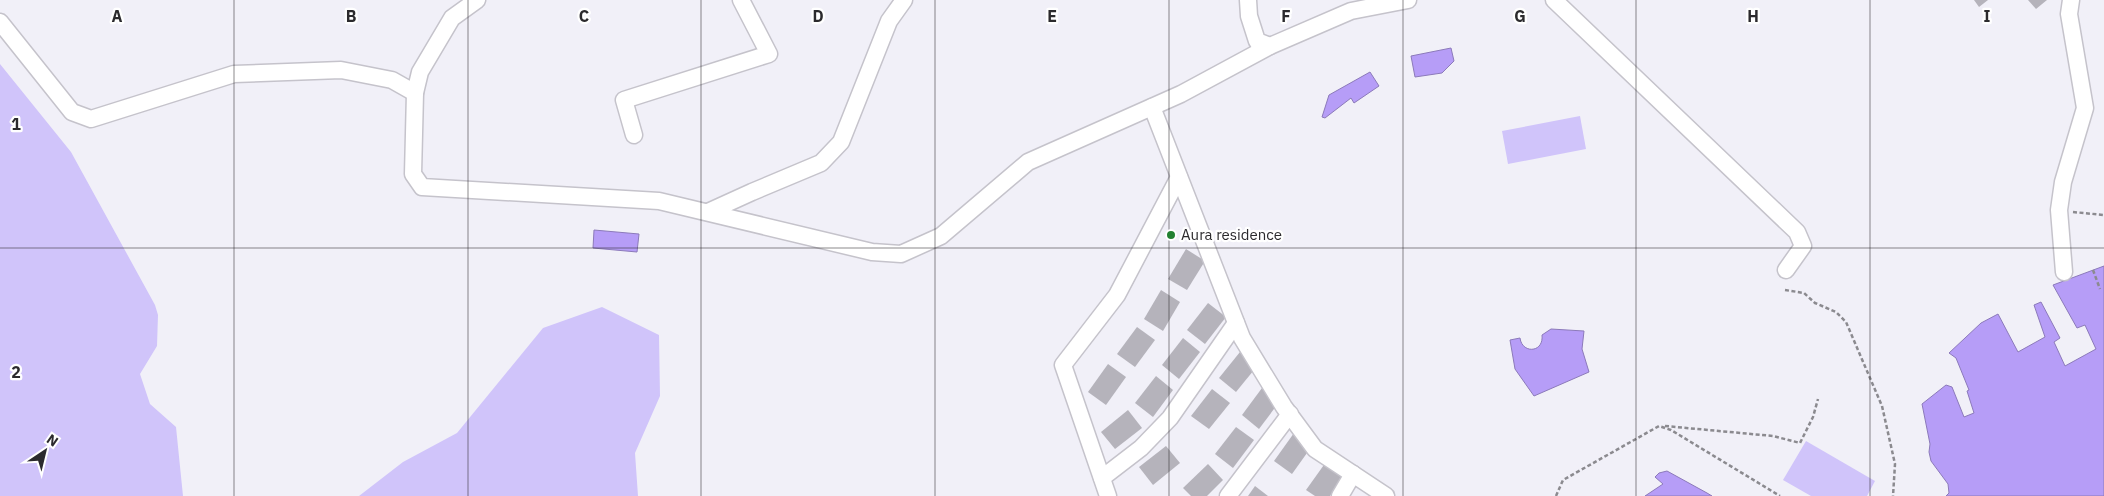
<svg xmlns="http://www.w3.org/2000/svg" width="2104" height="496" viewBox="0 0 2104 496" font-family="'IBM Plex Sans',sans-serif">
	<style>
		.green { fill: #d0c4fa }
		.water { fill: #b69df7; stroke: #8c7aba }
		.building { fill: #b5b3bb }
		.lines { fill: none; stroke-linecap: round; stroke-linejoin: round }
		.minor-casing { stroke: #c5c3cb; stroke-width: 19 }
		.path { stroke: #8b8a8f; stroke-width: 2.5; stroke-dasharray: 4 2.5; stroke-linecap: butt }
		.minor { stroke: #fff; stroke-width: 16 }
		.grid { fill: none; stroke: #2b2a2d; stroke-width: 1; stroke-opacity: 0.55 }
		.poi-dot { fill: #228031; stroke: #fff; stroke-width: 2 }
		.labels { text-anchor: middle; stroke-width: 4.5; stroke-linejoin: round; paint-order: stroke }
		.poi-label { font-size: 15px; fill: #2b2a2d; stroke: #fff; text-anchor: start }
		.grid-label { font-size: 16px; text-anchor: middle; font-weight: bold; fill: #2b2a2d; stroke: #fff; stroke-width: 4.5; stroke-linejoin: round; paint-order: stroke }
	</style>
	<rect width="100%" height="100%" fill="#f1f0f8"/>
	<g class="green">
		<polygon points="0,64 71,152 155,305 158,315 157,346 140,374 150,404 176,427 183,496 0,496"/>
		<polygon points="1580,116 1586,149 1508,164 1502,131"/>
		<polygon points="602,307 659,335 660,396 635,453 638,496 359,496 403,462 457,433 543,328"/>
		<polygon points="1806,441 1875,481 1867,496 1811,496 1783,480"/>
	</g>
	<g class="water">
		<polygon points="1451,48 1454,61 1442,73 1415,77 1411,56"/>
		<polygon points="1370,72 1379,86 1354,103 1351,98 1325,118 1322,117 1329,95"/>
		<polygon points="594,230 639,234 637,252 593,248"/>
		<polygon points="2104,266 2104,496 1946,496 1949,493 1948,484 1931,461 1929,452 1930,444 1922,404 1946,385 1952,387 1964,417 1974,413 1967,391 1969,390 1956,358 1949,353 1981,323 1998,314 2018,352 2045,337 2034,305 2041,302 2060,338 2054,342 2065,366 2096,349 2085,325 2077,328 2053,285"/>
		<path d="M1551 329 1584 331 1582 349 1589 372 1534 396 1515 369 1510 340 1520 338C1522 354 1544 353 1542 335Z"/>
		<polygon points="1667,471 1707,493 1712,496 1645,496 1663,484 1655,477 1659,473"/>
	</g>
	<g class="building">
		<polygon points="1974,0 1988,0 1979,7"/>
		<polygon points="2028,0 2047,0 2036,9"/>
		<polygon points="1186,249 1205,261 1187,290 1168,279"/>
		<polygon points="1161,290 1180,302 1163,331 1144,319"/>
		<polygon points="1208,303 1226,317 1205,344 1187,330"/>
		<polygon points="1137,327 1155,340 1135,367 1117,354"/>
		<polygon points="1183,338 1200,352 1179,379 1162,365"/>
		<polygon points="1240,352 1258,365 1236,392 1219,378"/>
		<polygon points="1108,364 1126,377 1106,405 1088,392"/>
		<polygon points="1156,376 1173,390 1153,417 1135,403"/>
		<polygon points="1262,388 1280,401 1259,429 1242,415"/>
		<polygon points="1212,389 1230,403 1209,429 1191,416"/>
		<polygon points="1128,410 1142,428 1115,449 1101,432"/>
		<polygon points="1236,427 1254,440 1233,468 1215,454"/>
		<polygon points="1294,433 1312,446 1292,474 1274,461"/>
		<polygon points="1166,446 1180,463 1153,485 1139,467"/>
		<polygon points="1326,462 1344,475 1330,496 1315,496 1306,490"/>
		<polygon points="1208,464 1223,480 1207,496 1191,496 1183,488"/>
		<polygon points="1255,486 1268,496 1248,496"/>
	</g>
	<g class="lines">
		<g class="minor-casing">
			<g id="minor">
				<polyline points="477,0 452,18 420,72 415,93 413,174 422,187 659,201 872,252 901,254 941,236 1028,162 1181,94 1270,46 1351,11 1408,0"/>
				<polyline points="1248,0 1249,16 1257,41 1270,46"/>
				<polyline points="1554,0 1797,232 1803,246 1786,270"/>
				<polyline points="0,22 72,112 91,119 234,74 341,70 392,80 415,93"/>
				<polyline points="1152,107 1242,338 1284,407 1315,449 1386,496"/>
				<polyline points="634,135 624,100 769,54 741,0"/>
				<polyline points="708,212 752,192 821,163 841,142 889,21 904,0"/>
				<polyline points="2064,272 2059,210 2063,182 2085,108 2069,14 2071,0"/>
				<polyline points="1102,478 1141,448 1170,418 1236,323"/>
				<polyline points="1108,496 1063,365 1117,295 1179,177"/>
				<polyline points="1228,496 1290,414"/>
				<polyline points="1340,496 1353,474"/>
			</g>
		</g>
		<g class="path">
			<polyline points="2073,212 2104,215"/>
			<polyline points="2093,270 2100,289"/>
			<polyline points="1785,290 1804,293 1815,303 1836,312 1846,322 1882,406 1895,464 1893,496"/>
			<polyline points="1665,426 1773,436 1800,443 1813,417 1818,399"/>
			<polyline points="1556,496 1563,480 1659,426 1671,430 1780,496"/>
		</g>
		<use href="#minor" class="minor"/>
	</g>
	<path class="grid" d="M234 0V496M468 0V496M701 0V496M935 0V496M1169 0V496M1403 0V496M1636 0V496M1870 0V496M0 248H2104"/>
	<circle class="poi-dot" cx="1171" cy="235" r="5"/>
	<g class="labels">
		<g class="poi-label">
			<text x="1181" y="240">Aura residence</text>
		</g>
	</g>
	<g class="grid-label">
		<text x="117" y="22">A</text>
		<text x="351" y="22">B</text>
		<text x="584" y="22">C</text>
		<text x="818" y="22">D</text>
		<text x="1052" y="22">E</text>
		<text x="1286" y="22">F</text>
		<text x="1520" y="22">G</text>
		<text x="1753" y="22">H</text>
		<text x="1987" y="22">I</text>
		<text x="16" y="130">1</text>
		<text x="16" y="378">2</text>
	</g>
	<g transform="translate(45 451) rotate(35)" stroke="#ffffff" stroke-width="4" paint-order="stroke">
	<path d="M0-4L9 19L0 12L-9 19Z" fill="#2b2a2d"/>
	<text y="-8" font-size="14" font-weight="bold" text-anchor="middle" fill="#2b2a2d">N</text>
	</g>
</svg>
